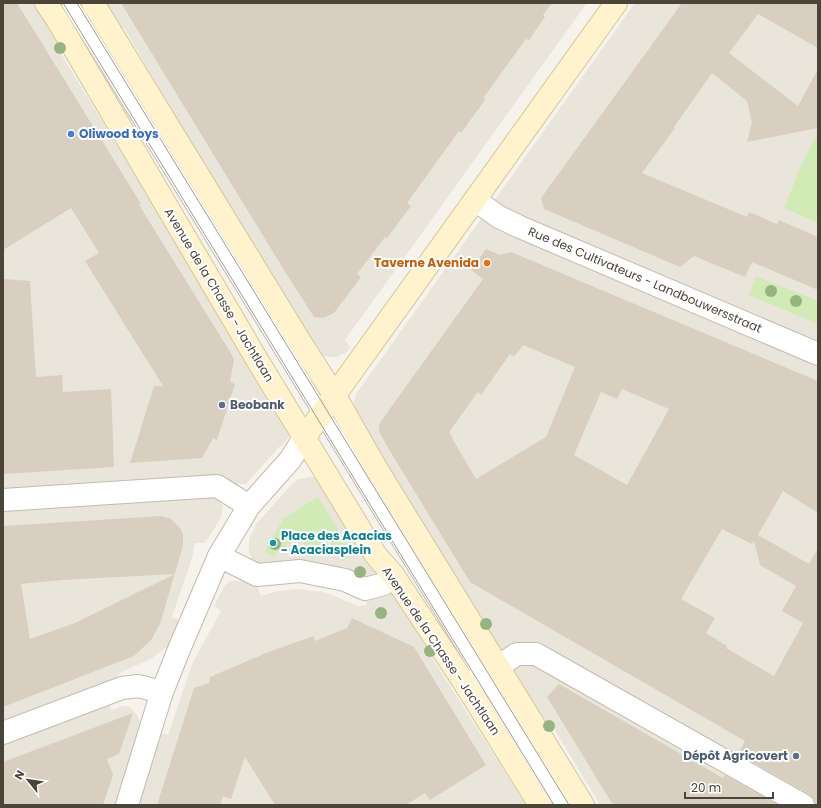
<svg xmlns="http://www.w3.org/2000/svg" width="821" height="808" viewBox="0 0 821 808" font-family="Poppins,sans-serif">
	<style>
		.residential { fill: #eae5da }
		.green { fill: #d2eab5 }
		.building { fill: #d8cfc1; fill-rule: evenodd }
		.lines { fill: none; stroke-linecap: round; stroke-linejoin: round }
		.lane-casing { stroke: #c2bbae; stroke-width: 18 }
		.street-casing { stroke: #c2bbae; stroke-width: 24 }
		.secondary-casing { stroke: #d6c79b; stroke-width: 24 }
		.lane { stroke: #fff; stroke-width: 16 }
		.street { stroke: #fff; stroke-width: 22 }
		.secondary { stroke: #fff3cd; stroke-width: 22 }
		.tram { stroke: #9a9a9a; stroke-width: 1 }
		.tree { fill: #97b381 }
		.shop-dot { fill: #3f7fe0; stroke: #fff; stroke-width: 1.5 }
		.food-dot { fill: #e8710a; stroke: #fff; stroke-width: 1.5 }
		.service-dot { fill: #5c6f8a; stroke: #fff; stroke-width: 1.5 }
		.culture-dot { fill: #0f9aa8; stroke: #fff; stroke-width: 1.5 }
		.labels { text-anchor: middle; stroke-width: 4; stroke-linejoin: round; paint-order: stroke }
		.shop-label { font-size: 12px; font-weight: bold; fill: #366cbe; stroke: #fff; text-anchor: start }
		.food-label { font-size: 12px; font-weight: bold; fill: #c56008; stroke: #fff; text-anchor: end }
		.street-label { font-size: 12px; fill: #4b4439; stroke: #fff }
		.service-label { font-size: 12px; font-weight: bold; fill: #4e5e75; stroke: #fff; text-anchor: start }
		.culture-label { font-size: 12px; font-weight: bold; fill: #0d838f; stroke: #fff; text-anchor: start }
	</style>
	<rect width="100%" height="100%" fill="#f6f3ec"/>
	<g class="residential">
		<polygon points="3,3 39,3 66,48 60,52 289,427 289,436 286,441 282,446 279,447 246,484 235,484 222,477 214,496 218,498 223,506 221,518 205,543 195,543 192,558 172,617 179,620 171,641 167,647 152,658 142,663 121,672 112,683 106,685 111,710 123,706 127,706 130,707 138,716 140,722 140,726 168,735 193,662 221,611 214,606 225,585 230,581 243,581 249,583 258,588 261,596 278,591 299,589 324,592 358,606 367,605 365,598 387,594 393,594 434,648 429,653 526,805 3,805"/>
		<polygon points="99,3 587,3 345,340 350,348 347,352 337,357 329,357 322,355 311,347 124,28 116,33"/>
		<polygon points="635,3 818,3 818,805 600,805 553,727 546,730 355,413 353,404 356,394"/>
		<polygon points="313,477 318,479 377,572 369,579 269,569 253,561 249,552 249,539 257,523 292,484 298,479"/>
	</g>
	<g class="green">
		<polygon points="818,132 818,223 784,208 803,161"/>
		<polygon points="756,276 818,301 818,324 749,295"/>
		<polygon points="318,497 354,555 343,561 330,541 309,553 299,537 276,553 274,557 265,551 283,519"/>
	</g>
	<g class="building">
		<polygon points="3,3 17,3 141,204 139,205 232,355 234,360 230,382 235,384 217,440 213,438 202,458 130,463 154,386 163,386 85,261 99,253 71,208 3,250"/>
		<polygon points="121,3 552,3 543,15 545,17 529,40 526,39 484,97 485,100 461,133 459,131 407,203 411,206 387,238 385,237 357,274 361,277 334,313 323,318 314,317 284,270"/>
		<polygon points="682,3 818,3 818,48 758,14 729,53 798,106 818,69 818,128 747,142 752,123 747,101 712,73 674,127 675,128 642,173 747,217 749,212 777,224 779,220 818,237 818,290 752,262 745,277 694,256 680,267 544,209 541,198"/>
		<path d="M486 249 500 255 511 252 818 381V513L783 491 758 535 809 564 818 548V805H815L814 799 809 794 738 754 745 741 470 582 388 448 379 431V424L483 279 471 270ZM523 345 575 367 546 437 476 479 452 438H453L449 432 478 392 481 395 510 354 514 357ZM622 389 669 409 627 485 574 455 601 392 617 399ZM722 529 752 544 754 541 760 565 796 586 782 611 803 623 774 676 726 648 727 646 706 633 715 618 681 599Z"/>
		<polygon points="3,279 30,281 36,377 62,375 63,392 111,389 114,467 3,474"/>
		<path d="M161 516 171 519 180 528 183 534V546L160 624 151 640 134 656 3 707V526ZM175 574 75 623 30 639 21 584 63 580Z"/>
		<polygon points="352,618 414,647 486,765 430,800 425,793 406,805 275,805 245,757 231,799 223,796 220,805 157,805 194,688 209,683 210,677 266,653 313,636 315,641 347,628"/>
		<polygon points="559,684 723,778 725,775 778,805 613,805 547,697"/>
		<polygon points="133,713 119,754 107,759 113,775 103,805 3,805 3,762"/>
	</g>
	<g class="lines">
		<g class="lane-casing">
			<polyline id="lane" points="70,3 562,805"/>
		</g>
		<g class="street-casing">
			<g id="street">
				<polyline points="475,200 499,217 520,227 818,354"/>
				<polyline points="3,500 217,486 249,506"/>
				<polyline points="219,556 257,575 300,571 345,580 365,589 384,584 394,576"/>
				<polyline points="467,687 517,654 536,654 803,805"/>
				<polyline points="3,733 122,688 138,686 162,692"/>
				<polyline points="127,805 162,692 180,647 219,556 249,506 290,460 304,438"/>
			</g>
		</g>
		<g class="secondary-casing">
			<g id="secondary">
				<polyline points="46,3 58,21 256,358 375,554 394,576 467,687 540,805"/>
				<polyline points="93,3 302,345 335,396 376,468 583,805"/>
				<polyline points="304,438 616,3"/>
			</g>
		</g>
		<use href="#lane" class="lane"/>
		<use href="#street" class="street"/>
		<use href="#secondary" class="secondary"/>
		<g class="tram">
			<polyline points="63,3 554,805"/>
			<polyline points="77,3 569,805"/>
		</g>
	</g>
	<g class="tree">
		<circle cx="60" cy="48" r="6"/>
		<circle cx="771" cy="291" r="6"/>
		<circle cx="796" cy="301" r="6"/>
		<circle cx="275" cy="544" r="6"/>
		<circle cx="360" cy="572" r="6"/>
		<circle cx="381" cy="613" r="6"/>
		<circle cx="486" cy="624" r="6"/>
		<circle cx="430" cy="651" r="6"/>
		<circle cx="549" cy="726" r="6"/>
	</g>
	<circle class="shop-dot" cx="71" cy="134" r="4"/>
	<circle class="food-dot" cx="487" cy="263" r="4"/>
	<g class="service-dot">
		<circle cx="222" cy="405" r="4"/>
		<circle cx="796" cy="756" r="4"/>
	</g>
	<circle class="culture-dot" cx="273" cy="543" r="4"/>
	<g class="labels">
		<g class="shop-label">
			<text x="79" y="138">Oliwood toys</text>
		</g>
		<g class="food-label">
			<text x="479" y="267">Taverne Avenida</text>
		</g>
		<g class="street-label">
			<text transform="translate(645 280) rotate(23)" y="4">Rue des Cultivateurs - Landbouwersstraat</text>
			<text transform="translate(219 295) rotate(59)" y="4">Avenue de la Chasse - Jachtlaan</text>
			<text transform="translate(441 651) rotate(56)" y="4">Avenue de la Chasse - Jachtlaan</text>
		</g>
		<g class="service-label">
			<text x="230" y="409">Beobank</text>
			<text x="788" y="760" text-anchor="end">Dépôt Agricovert</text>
		</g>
		<g class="culture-label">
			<text x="281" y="540">Place des Acacias<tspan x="281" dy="14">- Acaciasplein</tspan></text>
		</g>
	</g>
	<rect width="821" height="808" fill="none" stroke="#4b4439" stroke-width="8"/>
	<g transform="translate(28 780) rotate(300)" stroke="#ffffff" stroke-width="3" paint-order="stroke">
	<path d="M0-3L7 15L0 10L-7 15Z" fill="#4b4439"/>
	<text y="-6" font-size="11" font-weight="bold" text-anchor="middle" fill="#4b4439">N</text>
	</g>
	<path d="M685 792v6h88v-6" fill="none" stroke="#4b4439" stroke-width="2"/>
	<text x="691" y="792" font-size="12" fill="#4b4439" stroke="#ffffff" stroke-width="3" paint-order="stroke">20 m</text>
</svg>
